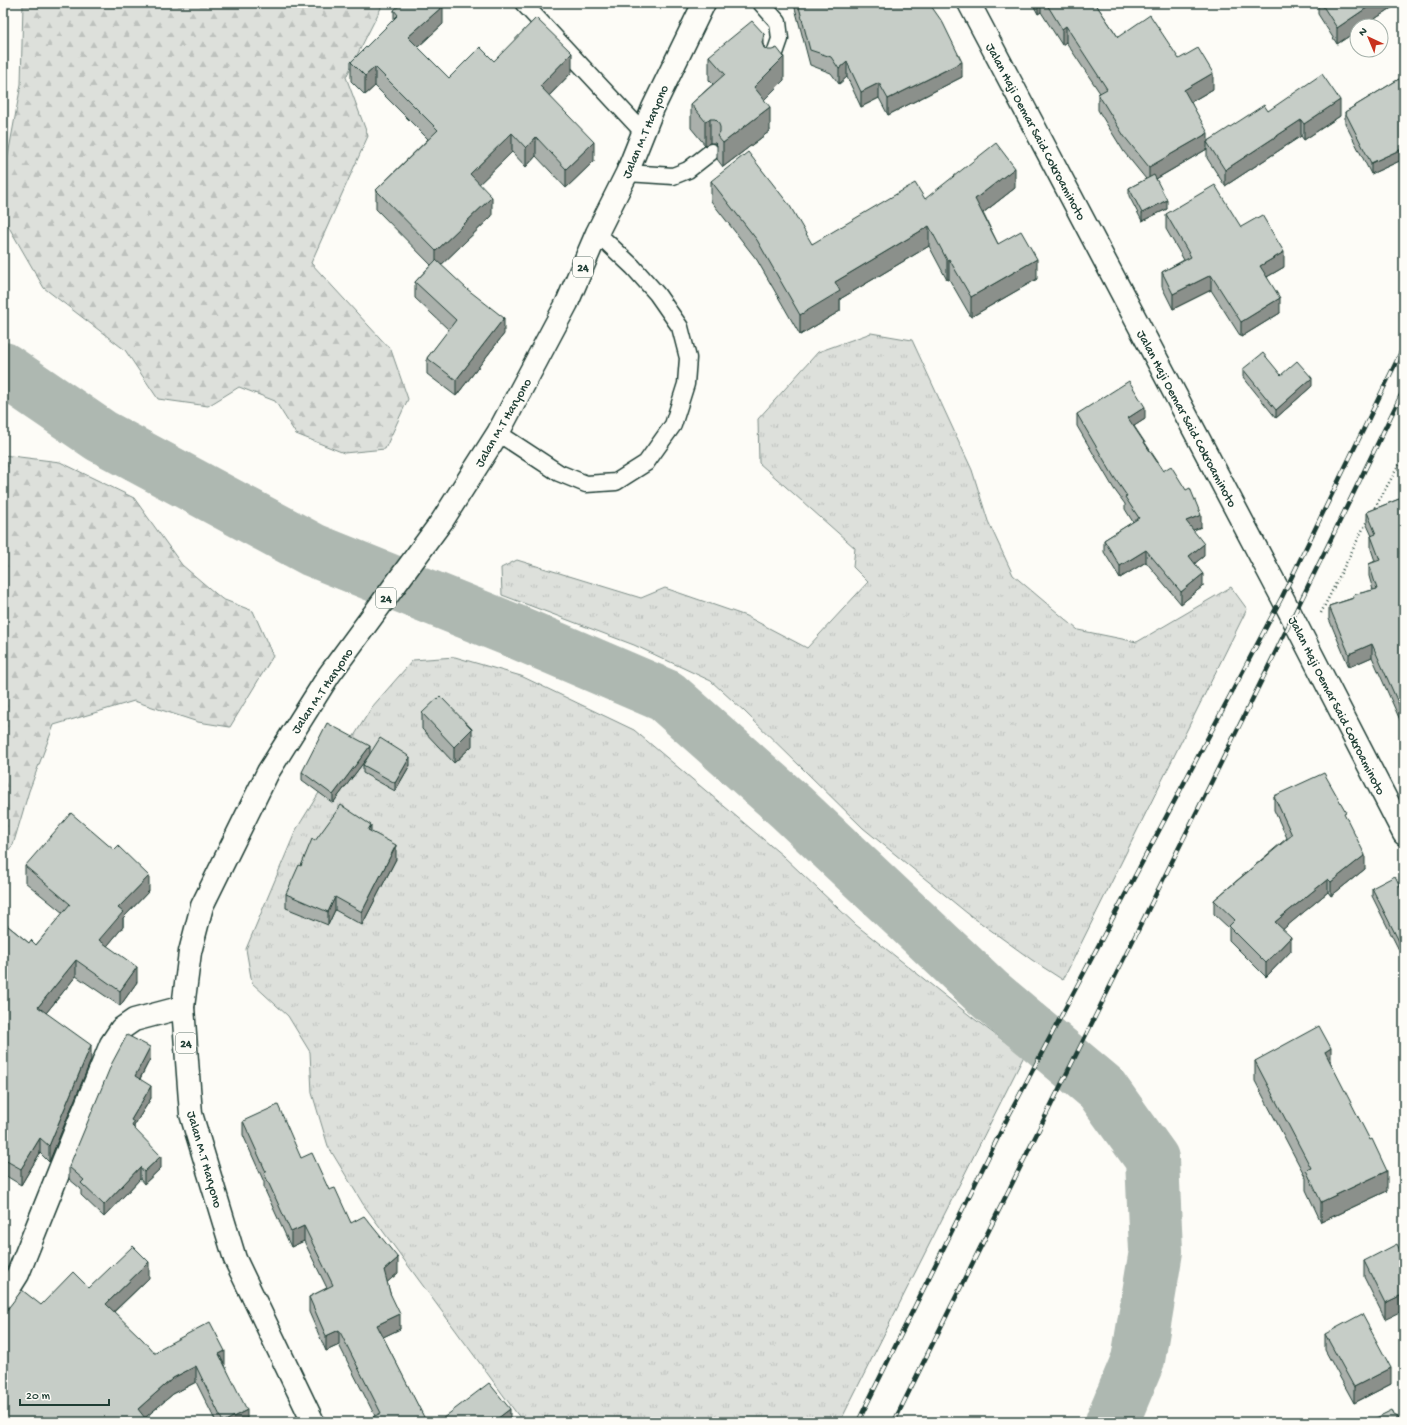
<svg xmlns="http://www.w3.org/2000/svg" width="1407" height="1425" viewBox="0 0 1407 1425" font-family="'Gochi Hand',sans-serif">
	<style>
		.grass { fill: url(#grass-tufts); stroke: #7e8e88 }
		.forest { fill: url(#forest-firs); stroke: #7e8e88 }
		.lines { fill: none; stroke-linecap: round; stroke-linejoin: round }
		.river { stroke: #aeb8b1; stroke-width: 54 }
		.service-casing { stroke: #1f3d34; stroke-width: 19 }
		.minor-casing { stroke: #1f3d34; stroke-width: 25 }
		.primary-casing { stroke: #1f3d34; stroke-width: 25 }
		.trunk-casing { stroke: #1f3d34; stroke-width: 25 }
		.path { stroke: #1f3d34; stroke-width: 2.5; stroke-dasharray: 1 3; stroke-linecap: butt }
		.service { stroke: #fdfcf7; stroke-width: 16 }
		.minor { stroke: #fdfcf7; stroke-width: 22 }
		.primary { stroke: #fdfcf7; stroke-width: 22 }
		.trunk { stroke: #fdfcf7; stroke-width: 22 }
		.rail-casing { stroke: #1f3d34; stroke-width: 4.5 }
		.rail { stroke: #fdfcf7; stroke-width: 3; stroke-dasharray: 9; stroke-linecap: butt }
		.wall { fill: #aab0ab; stroke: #1f3d34 }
		.shaded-wall { fill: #8b908b; stroke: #1f3d34 }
		.building { fill: #c6cdc7; stroke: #1f3d34 }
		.labels { text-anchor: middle; stroke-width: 3; stroke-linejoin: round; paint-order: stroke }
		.shield { fill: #fdfcf7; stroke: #62766e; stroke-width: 1 }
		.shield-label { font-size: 12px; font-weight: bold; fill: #1f3d34 }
		.street-label { font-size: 13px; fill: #1f3d34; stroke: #fdfcf7 }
	</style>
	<defs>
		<pattern id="grass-tufts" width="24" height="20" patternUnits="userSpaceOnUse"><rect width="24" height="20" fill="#dde0db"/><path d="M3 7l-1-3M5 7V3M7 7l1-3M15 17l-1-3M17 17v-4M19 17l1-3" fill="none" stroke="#bdc1bd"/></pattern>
		<pattern id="forest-firs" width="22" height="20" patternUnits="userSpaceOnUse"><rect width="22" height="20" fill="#dde0db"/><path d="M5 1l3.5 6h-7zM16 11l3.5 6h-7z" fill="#bdc1bd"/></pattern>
	</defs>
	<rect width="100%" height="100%" fill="#fdfcf7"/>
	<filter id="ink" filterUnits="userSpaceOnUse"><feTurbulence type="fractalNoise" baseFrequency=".025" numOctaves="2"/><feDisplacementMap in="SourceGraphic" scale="8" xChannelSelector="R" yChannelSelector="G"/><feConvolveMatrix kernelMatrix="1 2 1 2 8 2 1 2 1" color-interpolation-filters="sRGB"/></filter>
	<g filter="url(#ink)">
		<g class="grass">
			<polygon points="871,333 912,340 972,470 988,521 1013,575 1078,630 1137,642 1231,587 1247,609 1063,980 1032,960 967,913 863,828 744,711 711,681 634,645 502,595 501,568 517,560 641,598 665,588 746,616 807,648 868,582 853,567 855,548 759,463 758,419 818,352"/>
			<polygon points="455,657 521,676 634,730 783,856 856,925 973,1018 1024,1056 840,1422 523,1422 363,1204 328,1146 312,1093 310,1052 288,1016 252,983 246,949 296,830 372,707 413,660"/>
		</g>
		<g class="forest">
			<polygon points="23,3 380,3 381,8 346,77 368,136 311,263 391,350 408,399 385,449 344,453 296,434 275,401 239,387 208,406 158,399 125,350 44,288 3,217 3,183 21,84"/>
			<polygon points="3,455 60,462 134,498 182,565 222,599 253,611 273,656 230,727 198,722 134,701 54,725 29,791 13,845 3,856"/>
		</g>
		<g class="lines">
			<polyline class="river" points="3,369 101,436 313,550 519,633 666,696 791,807 988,993 1101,1088 1152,1159 1156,1251 1138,1360 1112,1422"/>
			<g class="service-casing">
				<g id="service">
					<polyline points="523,3 643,132"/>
					<polyline points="761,3 778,22 780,39 771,65"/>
					<polyline points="627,173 673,176 688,170 711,152"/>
					<polyline points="498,433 559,473 586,484 616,482 646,463 673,425 686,384 688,358 680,327 657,294 633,267 597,233"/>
				</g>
			</g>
			<g class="minor-casing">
				<polyline id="minor" points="3,1298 18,1274 64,1159 111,1044 121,1029 134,1020 183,1007"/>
			</g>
			<g class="primary-casing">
				<polyline id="primary" points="969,3 1282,597 1404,834"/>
			</g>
			<g class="trunk-casing">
				<polyline id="trunk" points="313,1422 235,1259 191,1114 183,1007 190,952 202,906 268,772 329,675 442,521 498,433 567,303 597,233 627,173 653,108 704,3"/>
			</g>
			<g class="path">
				<polyline points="1373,511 1404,456"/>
				<polyline points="1321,613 1368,519"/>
			</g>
			<use href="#service" class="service"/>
			<use href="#minor" class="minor"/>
			<use href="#primary" class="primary"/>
			<use href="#trunk" class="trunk"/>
			<g class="rail-casing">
				<g id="rail">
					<polyline points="858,1422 1008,1117 1282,597 1404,346"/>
					<path d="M894 1422C1064 1077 1237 735 1404 389"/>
				</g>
			</g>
			<use href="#rail" class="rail"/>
		</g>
		<g class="wall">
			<polygon points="795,3 929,3 962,77 888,115 879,98 861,107 847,77 839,84 831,73 810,65 795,8"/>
			<polygon points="1032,3 1095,3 1118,37 1179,59 1213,89 1191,102 1208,141 1268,111 1340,116 1304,140 1301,136 1225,186 1207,158 1207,149 1156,179 1167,209 1142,221 1129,196 1129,188 1146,179 1124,152 1098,110 1098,94 1100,93 1066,42 1062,45 1041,12 1038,14"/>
			<polygon points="1318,3 1399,3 1364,26 1357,26 1357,31 1337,44 1318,14"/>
			<polygon points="394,10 443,24 418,47 449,78 494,61 572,72 549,96 594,161 566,188 536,156 526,167 512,152 479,184 492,216 441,265 504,334 456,396 427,374 427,358 449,330 415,298 415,282 431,265 376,209 376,190 428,139 375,86 365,95 351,81 351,62 394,20"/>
			<polygon points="764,46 784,80 764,100 770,131 723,167 717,159 717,145 715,143 710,143 705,145 691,128 691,104 713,84 709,80 709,56"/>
			<polygon points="1404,56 1404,72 1402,68 1402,57"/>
			<polygon points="1404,76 1404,159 1371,174 1345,123 1345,112"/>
			<polygon points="711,181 812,244 925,199 1015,188 983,213 998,244 1037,279 971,317 949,279 947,280 929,246 840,299 840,311 800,335 757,260 711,201"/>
			<polygon points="1166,214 1241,227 1284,267 1267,277 1280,313 1241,337 1211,290 1173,309 1162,287 1162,272 1184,260 1166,229"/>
			<polygon points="1243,369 1281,375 1312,386 1276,418 1243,377"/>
			<polygon points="1077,414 1145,419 1134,426 1201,527 1193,530 1204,556 1195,563 1203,586 1181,604 1146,562 1120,578 1104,552 1104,540 1133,522 1125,509 1125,504 1114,489 1077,426"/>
			<polygon points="1404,497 1404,729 1372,657 1349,667 1329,619 1329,606 1353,598 1353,595 1373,590 1369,576 1369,564 1375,561 1371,549 1371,536 1372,536 1367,525 1367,512"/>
			<polygon points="422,713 472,746 454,763 422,729"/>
			<polygon points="370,754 333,803 302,780 302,772"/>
			<polygon points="363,765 410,765 395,791 363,773"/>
			<polygon points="1274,796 1346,817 1365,869 1331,896 1328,892 1283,929 1291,951 1266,977 1229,940 1229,928 1214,914 1214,900 1287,838 1274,810"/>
			<polygon points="371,832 396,859 362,925 335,910 328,925 286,908 286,894 301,866 315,841"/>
			<polygon points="25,866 149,891 123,918 123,927 107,946 137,982 120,1006 76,976 46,1013 91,1060 49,1162 40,1153 21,1185 3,1174 3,922 29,943 36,945 63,913 25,882"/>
			<polygon points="1372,888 1404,894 1404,960 1372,896"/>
			<polygon points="150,1059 140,1079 151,1098 134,1126 134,1129 161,1168 144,1184 140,1179 104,1217 81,1195 81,1189 69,1179 69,1167"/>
			<polygon points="1255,1061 1331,1064 1387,1191 1321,1222 1306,1190 1306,1178 1255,1081"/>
			<polygon points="243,1121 301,1158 329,1190 351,1223 398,1273 387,1282 400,1329 383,1337 426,1422 371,1422 371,1418 375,1416 339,1345 326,1351 309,1312 309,1297 327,1288 304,1241 291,1247 264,1188 264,1182 243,1135"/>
			<polygon points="1404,1259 1385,1319 1364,1277 1364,1261"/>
			<polygon points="149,1278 114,1312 154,1353 225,1365 247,1422 216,1422 196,1382 173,1394 145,1418 41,1305 89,1288"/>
			<polygon points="1325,1334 1391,1384 1354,1403 1325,1350"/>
		</g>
		<g class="shaded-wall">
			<polygon points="1038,3 1041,3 1041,12 1038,14"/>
			<polygon points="1374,3 1399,3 1364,26 1357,26 1357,31 1337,44 1337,28"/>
			<polygon points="443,6 443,24 408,56 408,37"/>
			<polygon points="1066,26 1066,42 1062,45 1062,29"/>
			<polygon points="764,34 764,58 762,43"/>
			<polygon points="572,53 572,72 540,105 540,86"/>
			<polygon points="784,57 784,80 754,110 754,87"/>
			<polygon points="847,62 847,77 839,84 839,69"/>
			<polygon points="962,62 962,77 888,115 888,99"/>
			<polygon points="375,67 375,86 365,95 365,76"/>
			<polygon points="1213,73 1213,89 1184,106 1184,90"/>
			<polygon points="879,83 879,98 861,107 861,92"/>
			<polygon points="1340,100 1340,116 1304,140 1304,124"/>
			<polygon points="770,107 770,131 723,167 723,143"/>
			<polygon points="710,119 710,143 705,145 705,121"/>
			<polygon points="1301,120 1301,136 1225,186 1225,170"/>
			<polygon points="1404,124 1404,135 1401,126"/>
			<polygon points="512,133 512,152 470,193 470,174"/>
			<polygon points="1208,133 1208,144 1207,142 1207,149 1149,183 1149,167"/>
			<polygon points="536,137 536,156 526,167 526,148"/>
			<polygon points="594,142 594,161 566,188 566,169"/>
			<polygon points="1404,148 1404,159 1371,174 1371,163"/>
			<polygon points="1015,168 1015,188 975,219 975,199"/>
			<polygon points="492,197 492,216 436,270 436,251"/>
			<polygon points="1167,200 1167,209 1142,221 1142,213"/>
			<polygon points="929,226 929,246 840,299 840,311 800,335 800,315 835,282"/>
			<polygon points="1284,252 1284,267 1260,281 1260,266"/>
			<polygon points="949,259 949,279 947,280 947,260"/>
			<polygon points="1037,259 1037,279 971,317 971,297"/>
			<polygon points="1211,275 1211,290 1173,309 1173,294"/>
			<polygon points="1280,298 1280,313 1241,337 1241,322"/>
			<polygon points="504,318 504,334 456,396 456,380"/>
			<polygon points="1312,378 1312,386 1276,418 1276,410"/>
			<polygon points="1145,407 1145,419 1128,430 1128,418"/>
			<polygon points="1201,515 1201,527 1186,533 1186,521"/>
			<polygon points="1204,544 1204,556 1189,568 1189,556"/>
			<polygon points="1146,550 1146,562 1120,578 1120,566"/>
			<polygon points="1203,574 1203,586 1181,604 1181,592"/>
			<polygon points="1372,644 1372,657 1349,667 1349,654"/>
			<polygon points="472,729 472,746 454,763 454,747"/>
			<polygon points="370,746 370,754 333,803 333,795"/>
			<polygon points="410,757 410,765 395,791 395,783"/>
			<polygon points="371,825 371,839 368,830"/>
			<polygon points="396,845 396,859 362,925 362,912"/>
			<polygon points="1365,855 1365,869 1331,896 1331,882"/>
			<polygon points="149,876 149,891 123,918 123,927 99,956 99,940 118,908"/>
			<polygon points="1328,879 1328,892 1275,936 1275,922"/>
			<polygon points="335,897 335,910 328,925 328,912"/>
			<polygon points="1291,937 1291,951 1266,977 1266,963"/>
			<polygon points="76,960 76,976 38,1023 38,1007"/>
			<polygon points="137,967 137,982 120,1006 120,991"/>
			<polygon points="91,1045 91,1060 49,1162 49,1146"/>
			<polygon points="150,1047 150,1059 135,1088 135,1076"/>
			<polygon points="1331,1048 1331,1068 1325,1052"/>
			<polygon points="151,1086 151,1098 134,1126 134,1134 132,1138 131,1120"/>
			<polygon points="40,1138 40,1153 21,1185 21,1169"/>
			<polygon points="161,1156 161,1168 144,1184 144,1172"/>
			<polygon points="140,1167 140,1179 104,1217 104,1205"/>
			<polygon points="1387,1171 1387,1191 1321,1222 1321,1202"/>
			<polygon points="304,1226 304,1241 291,1247 291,1232"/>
			<polygon points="398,1258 398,1273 384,1285 384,1270"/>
			<polygon points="149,1262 149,1278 106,1319 106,1304"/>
			<polygon points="1404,1294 1404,1310 1385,1319 1385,1303"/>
			<polygon points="400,1314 400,1329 377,1340 377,1325"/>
			<polygon points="339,1330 339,1345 326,1351 326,1336"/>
			<polygon points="225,1351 225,1367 219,1354"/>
			<polygon points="196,1366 196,1382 173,1394 140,1422 138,1409 173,1378"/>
			<polygon points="1391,1368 1391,1384 1354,1403 1354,1387"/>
			<polygon points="510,1409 510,1422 493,1422"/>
			<polygon points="247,1410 247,1422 223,1422"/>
		</g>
		<g class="building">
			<polygon points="402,3 441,3 443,6 408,37 449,78 480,47 494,61 536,18 572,53 540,86 594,142 566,169 536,137 526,148 512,133 470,174 492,197 436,251 376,190 438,130 375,67 365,76 351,62 398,15 394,10"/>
			<polygon points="798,3 929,3 943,23 962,62 888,99 879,83 861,92 847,62 839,69 831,57 810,50"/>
			<polygon points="1046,3 1095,3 1118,37 1150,15 1179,59 1198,48 1213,73 1184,90 1208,133 1149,167 1124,136 1098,94 1107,89 1066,26 1062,29"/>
			<polygon points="1321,3 1374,3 1337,28"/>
			<polygon points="752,21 764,34 762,43 764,48 768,50 772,50 777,48 784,57 754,87 770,107 723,143 717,136 720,132 720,127 718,122 715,119 710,119 705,121 691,104 725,74 709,56"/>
			<polygon points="1404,56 1404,61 1402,57"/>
			<polygon points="1322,74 1340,100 1304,124 1301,120 1225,170 1207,142 1264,105 1268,111"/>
			<polygon points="1404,76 1404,124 1401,126 1404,133 1404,148 1371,163 1345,112"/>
			<polygon points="996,143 1015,168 975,199 998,244 1021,231 1037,259 971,297 949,259 947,260 929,226 835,282 840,291 800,315 757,240 711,181 748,152 790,206 812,244 915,183 925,199"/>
			<polygon points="1154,175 1167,200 1142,213 1129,188"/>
			<polygon points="1215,185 1241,227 1262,215 1284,252 1260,266 1280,298 1241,322 1211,275 1173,294 1162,272 1191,257 1166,214"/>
			<polygon points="436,260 467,289 504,318 456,380 427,358 456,320 415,282"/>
			<polygon points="1263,353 1281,375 1297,361 1312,378 1276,410 1243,369"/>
			<polygon points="1129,381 1145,407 1128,418 1163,471 1171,466 1186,490 1190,488 1201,515 1186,521 1204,544 1189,556 1203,574 1181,592 1146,550 1120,566 1104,540 1139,518 1125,497 1127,496 1114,477 1077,414"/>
			<polygon points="1404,497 1404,716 1372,644 1349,654 1329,606 1354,598 1353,595 1377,589 1369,564 1380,560 1371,536 1376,534 1367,512"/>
			<polygon points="440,696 472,729 454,747 422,713"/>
			<polygon points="327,723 370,746 333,795 302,772"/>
			<polygon points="380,738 410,757 395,783 363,765"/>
			<polygon points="1324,773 1346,812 1344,813 1365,855 1331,882 1328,879 1275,922 1291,937 1266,963 1229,926 1235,920 1214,900 1292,835 1274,796"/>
			<polygon points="341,805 371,825 368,830 396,845 362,912 335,897 328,912 286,894 299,865 301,866 312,839 315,841"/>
			<polygon points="71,813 114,850 118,846 149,876 118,908 123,912 99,940 137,967 120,991 76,960 38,1007 91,1045 49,1146 40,1138 21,1169 3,1159 3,922 29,943 31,940 36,945 70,904 25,866"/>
			<polygon points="1395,876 1404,894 1404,951 1372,888"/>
			<polygon points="1319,1026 1331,1048 1325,1052 1370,1140 1372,1139 1387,1171 1321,1202 1306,1170 1311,1168 1255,1061"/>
			<polygon points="127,1035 150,1047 135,1076 151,1086 131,1120 134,1122 132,1126 161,1156 144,1172 140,1167 104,1205 81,1183 84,1180 69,1167 112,1063"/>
			<polygon points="278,1105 301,1158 312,1153 329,1190 335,1188 351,1223 364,1216 398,1258 384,1270 390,1293 400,1314 377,1325 426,1421 424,1422 373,1422 371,1418 381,1413 339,1330 326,1336 309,1297 333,1285 304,1226 291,1232 264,1173 266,1172 243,1121"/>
			<polygon points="1397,1244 1404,1259 1404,1294 1385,1303 1364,1261"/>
			<polygon points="133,1246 149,1262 106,1304 143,1340 154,1353 156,1353 161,1348 210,1322 225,1351 219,1354 247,1410 223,1422 196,1366 173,1378 138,1409 148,1422 3,1422 3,1315 22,1290 41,1305 73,1272 89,1288"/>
			<polygon points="1362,1314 1391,1368 1354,1387 1325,1334"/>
			<polygon points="489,1383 510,1409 493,1422 438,1422"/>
			<polygon points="1392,1410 1394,1415 1400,1418 1404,1418 1404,1422 1373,1422 1372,1420"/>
		</g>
	</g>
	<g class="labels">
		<g class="shield">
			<rect x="573" y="257" width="20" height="20" rx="3"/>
			<rect x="376" y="588" width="20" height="20" rx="3"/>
			<rect x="176" y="1033" width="20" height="20" rx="3"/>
		</g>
		<g class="shield-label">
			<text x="583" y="271">24</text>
			<text x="386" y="602">24</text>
			<text x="186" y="1047">24</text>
		</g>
		<g class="street-label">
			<text transform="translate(644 131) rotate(-67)" y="5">Jalan M.T Haryono</text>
			<text transform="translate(1037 131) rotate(62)" y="5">Jalan Haji Oemar Said Cokroaminoto</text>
			<text transform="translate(1188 418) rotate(62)" y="5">Jalan Haji Oemar Said Cokroaminoto</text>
			<text transform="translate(502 422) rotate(-60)" y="5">Jalan M.T Haryono</text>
			<text transform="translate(321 690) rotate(-56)" y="5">Jalan M.T Haryono</text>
			<text transform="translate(1338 705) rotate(63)" y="5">Jalan Haji Oemar Said Cokroaminoto</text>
			<text transform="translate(206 1159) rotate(74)" y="5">Jalan M.T Haryono</text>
		</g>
	</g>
	<rect width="1407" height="1425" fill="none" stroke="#fdfcf7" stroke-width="16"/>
	<rect x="8" y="8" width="1391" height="1409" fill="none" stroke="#1f3d34" stroke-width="1.5" filter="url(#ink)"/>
	<g transform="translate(1369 38) rotate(316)"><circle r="19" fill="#fdfcf7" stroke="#a4b0a9"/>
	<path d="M0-3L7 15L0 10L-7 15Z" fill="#c8321e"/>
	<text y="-6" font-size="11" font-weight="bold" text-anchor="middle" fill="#1f3d34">N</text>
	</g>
	<path d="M20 1399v6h89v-6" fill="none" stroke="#1f3d34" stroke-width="2"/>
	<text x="26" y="1399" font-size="12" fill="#1f3d34" stroke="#fdfcf7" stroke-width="3" paint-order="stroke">20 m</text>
</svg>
